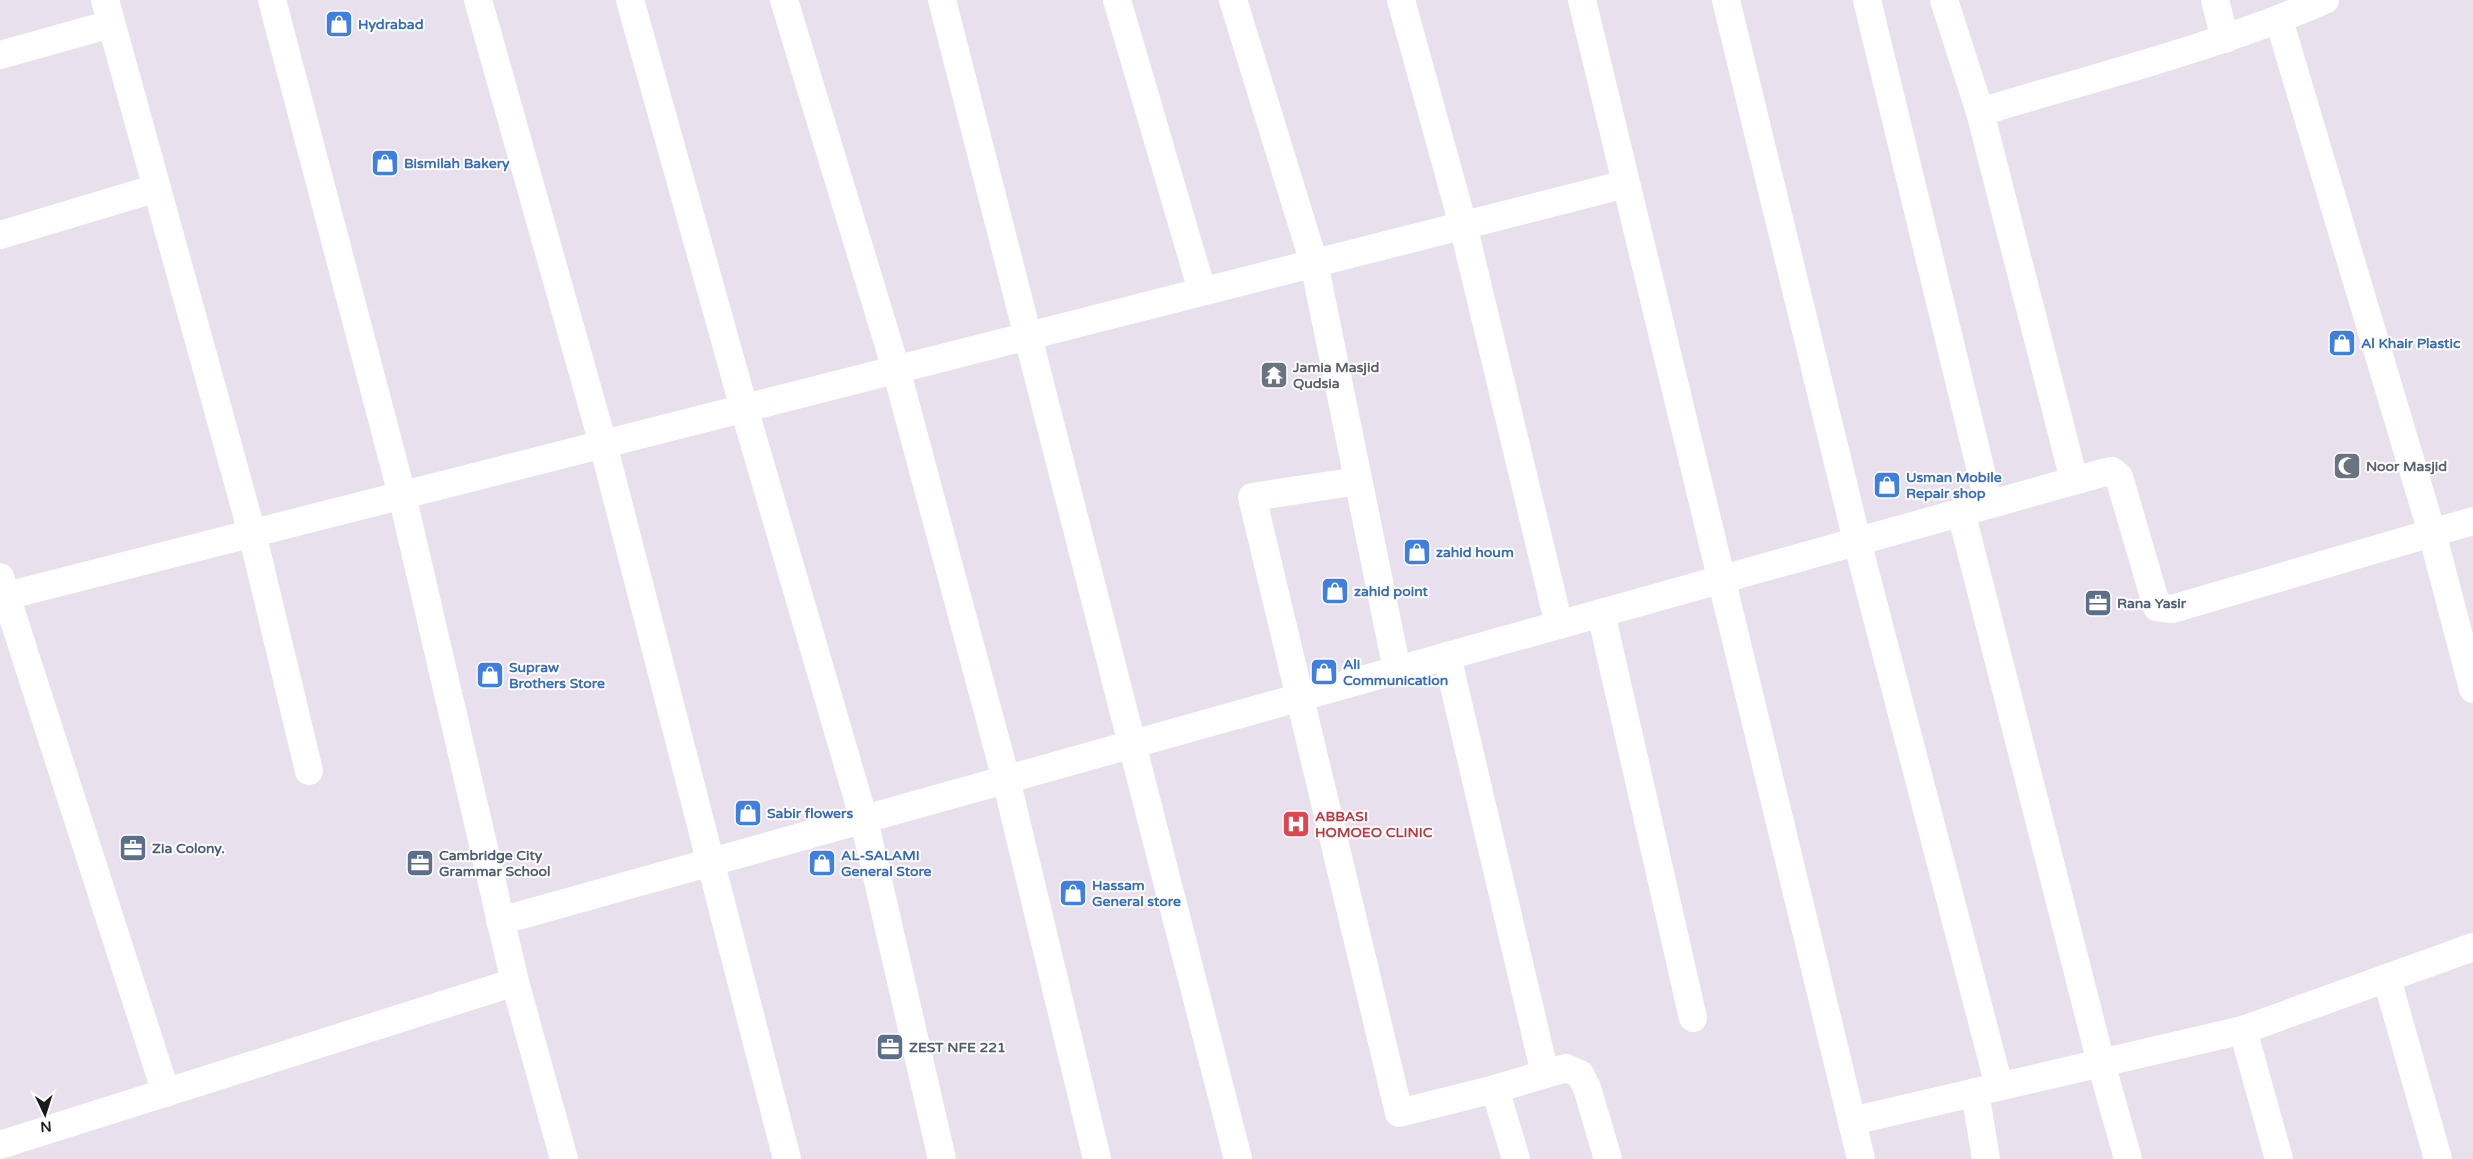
<svg xmlns="http://www.w3.org/2000/svg" width="2473" height="1159" viewBox="0 0 2473 1159" font-family="'Varela Round',sans-serif">
	<style>
		.lines { fill: none; stroke-linecap: round; stroke-linejoin: round }
		.minor { stroke: #fff; stroke-width: 28 }
		.labels { text-anchor: middle; stroke-width: 4; stroke-linejoin: round; paint-order: stroke }
		.shop-label { font-size: 14px; font-weight: bold; fill: #366cbe; stroke: #fff; text-anchor: start }
		.worship-label { font-size: 14px; font-weight: bold; fill: #5b616d; stroke: #fff; text-anchor: start }
		.service-label { font-size: 14px; font-weight: bold; fill: #4e5e75; stroke: #fff; text-anchor: start }
		.health-label { font-size: 14px; font-weight: bold; fill: #be3a42; stroke: #fff; text-anchor: start }
	</style>
	<rect width="100%" height="100%" fill="#e9e0ed"/>
	<g class="lines">
		<g class="minor">
			<polyline points="105,0 252,533 309,771"/>
			<polyline points="272,0 402,495 515,982 564,1159"/>
			<polyline points="478,0 603,444 787,1159"/>
			<polyline points="630,0 744,408 864,820 942,1159"/>
			<polyline points="784,0 896,369 1006,779 1097,1159"/>
			<polyline points="942,0 1238,1159"/>
			<polyline points="1117,0 1202,291"/>
			<polyline points="1233,0 1314,263 1397,670"/>
			<polyline points="1401,0 1463,225 1559,625"/>
			<polyline points="1582,0 1861,1159"/>
			<polyline points="1726,0 1857,541 1999,1086"/>
			<polyline points="1867,0 1989,504"/>
			<polyline points="1944,0 1980,112 2074,480"/>
			<polyline points="2215,0 2225,39"/>
			<polyline points="2279,20 2432,533 2473,689"/>
			<polyline points="0,55 111,24"/>
			<path d="M1980 112C2096 77 2214 48 2325 0"/>
			<polyline points="0,235 157,188"/>
			<polyline points="1358,481 1252,497 1399,1113 1495,1089"/>
			<polyline points="1961,512 2101,1063 2128,1159"/>
			<polyline points="0,577 166,1093"/>
			<polyline points="6,596 1626,184"/>
			<polyline points="1601,613 1693,1018"/>
			<polyline points="1447,656 1545,1074"/>
			<polyline points="500,921 2102,473 2112,471 2119,477 2157,607 2172,609 2473,521"/>
			<polyline points="2387,979 2438,1159"/>
			<polyline points="2243,1030 2279,1159"/>
			<polyline points="1975,1092 1986,1159"/>
			<polyline points="1852,1121 2243,1030 2473,947"/>
			<polyline points="0,1145 515,982"/>
			<polyline points="1516,1159 1495,1089 1566,1068 1580,1074 1587,1088 1608,1159"/>
		</g>
	</g>
	<defs>
		<g id="shop-square" transform="scale(1.4375)"><rect x="-9" y="-9" width="18" height="18" rx="4" fill="#3f7fe0" stroke="#fff"/><path d="M-5-2.5h2.3a2.7 3.5 0 0 1 5.4 0H5L5.5 6h-11ZM-1.5-2.5h3a1.5 2.3 0 0 0-3 0Z" fill="#fff"/></g>
		<g id="temple-square" transform="scale(1.4375)"><rect x="-9" y="-9" width="18" height="18" rx="4" fill="#6b7280" stroke="#fff"/><path d="M0-6L5-2H3V0L6.5 2.5H4V6H1.5V3h-3V6H-4V2.5H-6.5L-3 0V-2H-5Z" fill="#fff"/></g>
		<g id="mosque-square" transform="scale(1.4375)"><rect x="-9" y="-9" width="18" height="18" rx="4" fill="#6b7280" stroke="#fff"/><path d="M3.5-4.9A6 6 0 1 0 3.5 4.9A5 5 0 1 1 3.5-4.9Z" fill="#fff"/></g>
		<g id="office-square" transform="scale(1.4375)"><rect x="-9" y="-9" width="18" height="18" rx="4" fill="#5c6f8a" stroke="#fff"/><path d="M-6-3h4V-5.5h4V-3h4V5H-6ZM-1-4.5V-3h2v-1.5ZM-6 0V1H6V0Z" fill="#fff"/></g>
		<g id="hospital-square" transform="scale(1.4375)"><rect x="-9" y="-9" width="18" height="18" rx="4" fill="#e0444e" stroke="#fff"/><path d="M-5-5h3v3.5h4V-5h3V5h-3V1.5h-4V5h-3Z" fill="#fff"/></g>
	</defs>
	<g fill-rule="evenodd">
		<use href="#shop-square" x="339" y="24"/>
		<use href="#shop-square" x="385" y="163"/>
		<use href="#shop-square" x="2342" y="343"/>
		<use href="#temple-square" x="1274" y="375"/>
		<use href="#mosque-square" x="2347" y="466"/>
		<use href="#shop-square" x="1887" y="485"/>
		<use href="#shop-square" x="1417" y="552"/>
		<use href="#shop-square" x="1335" y="591"/>
		<use href="#office-square" x="2098" y="603"/>
		<use href="#shop-square" x="1324" y="672"/>
		<use href="#shop-square" x="490" y="675"/>
		<use href="#shop-square" x="748" y="813"/>
		<use href="#hospital-square" x="1296" y="824"/>
		<use href="#office-square" x="133" y="848"/>
		<use href="#office-square" x="420" y="863"/>
		<use href="#shop-square" x="822" y="863"/>
		<use href="#shop-square" x="1073" y="893"/>
		<use href="#office-square" x="890" y="1047"/>
	</g>
	<g class="labels">
		<g class="shop-label">
			<text x="358" y="29">Hydrabad</text>
			<text x="404" y="168">Bismilah Bakery</text>
			<text x="2361" y="348">Al Khair Plastic</text>
			<text x="1906" y="482">Usman Mobile<tspan x="1906" dy="16">Repair shop</tspan></text>
			<text x="1436" y="557">zahid houm</text>
			<text x="1354" y="596">zahid point</text>
			<text x="1343" y="669">Ali<tspan x="1343" dy="16">Communication</tspan></text>
			<text x="509" y="672">Supraw<tspan x="509" dy="16">Brothers Store</tspan></text>
			<text x="767" y="818">Sabir flowers</text>
			<text x="841" y="860">AL-SALAMI<tspan x="841" dy="16">General Store</tspan></text>
			<text x="1092" y="890">Hassam<tspan x="1092" dy="16">General store</tspan></text>
		</g>
		<g class="worship-label">
			<text x="1293" y="372">Jamia Masjid<tspan x="1293" dy="16">Qudsia</tspan></text>
			<text x="2366" y="471">Noor Masjid</text>
		</g>
		<g class="service-label">
			<text x="2117" y="608">Rana Yasir</text>
			<text x="152" y="853">Zia Colony.</text>
			<text x="439" y="860">Cambridge City<tspan x="439" dy="16">Grammar School</tspan></text>
			<text x="909" y="1052">ZEST NFE 221</text>
		</g>
		<g class="health-label">
			<text x="1315" y="821">ABBASI<tspan x="1315" dy="16">HOMOEO CLINIC</tspan></text>
		</g>
	</g>
	<g transform="translate(45 1114) rotate(176)" stroke="#ffffff" stroke-width="4" paint-order="stroke">
	<path d="M0-4L9 19L0 12L-9 19Z" fill="#1b1b1b"/>
	<text y="-8" font-size="14" font-weight="bold" text-anchor="middle" fill="#1b1b1b">N</text>
	</g>
</svg>
